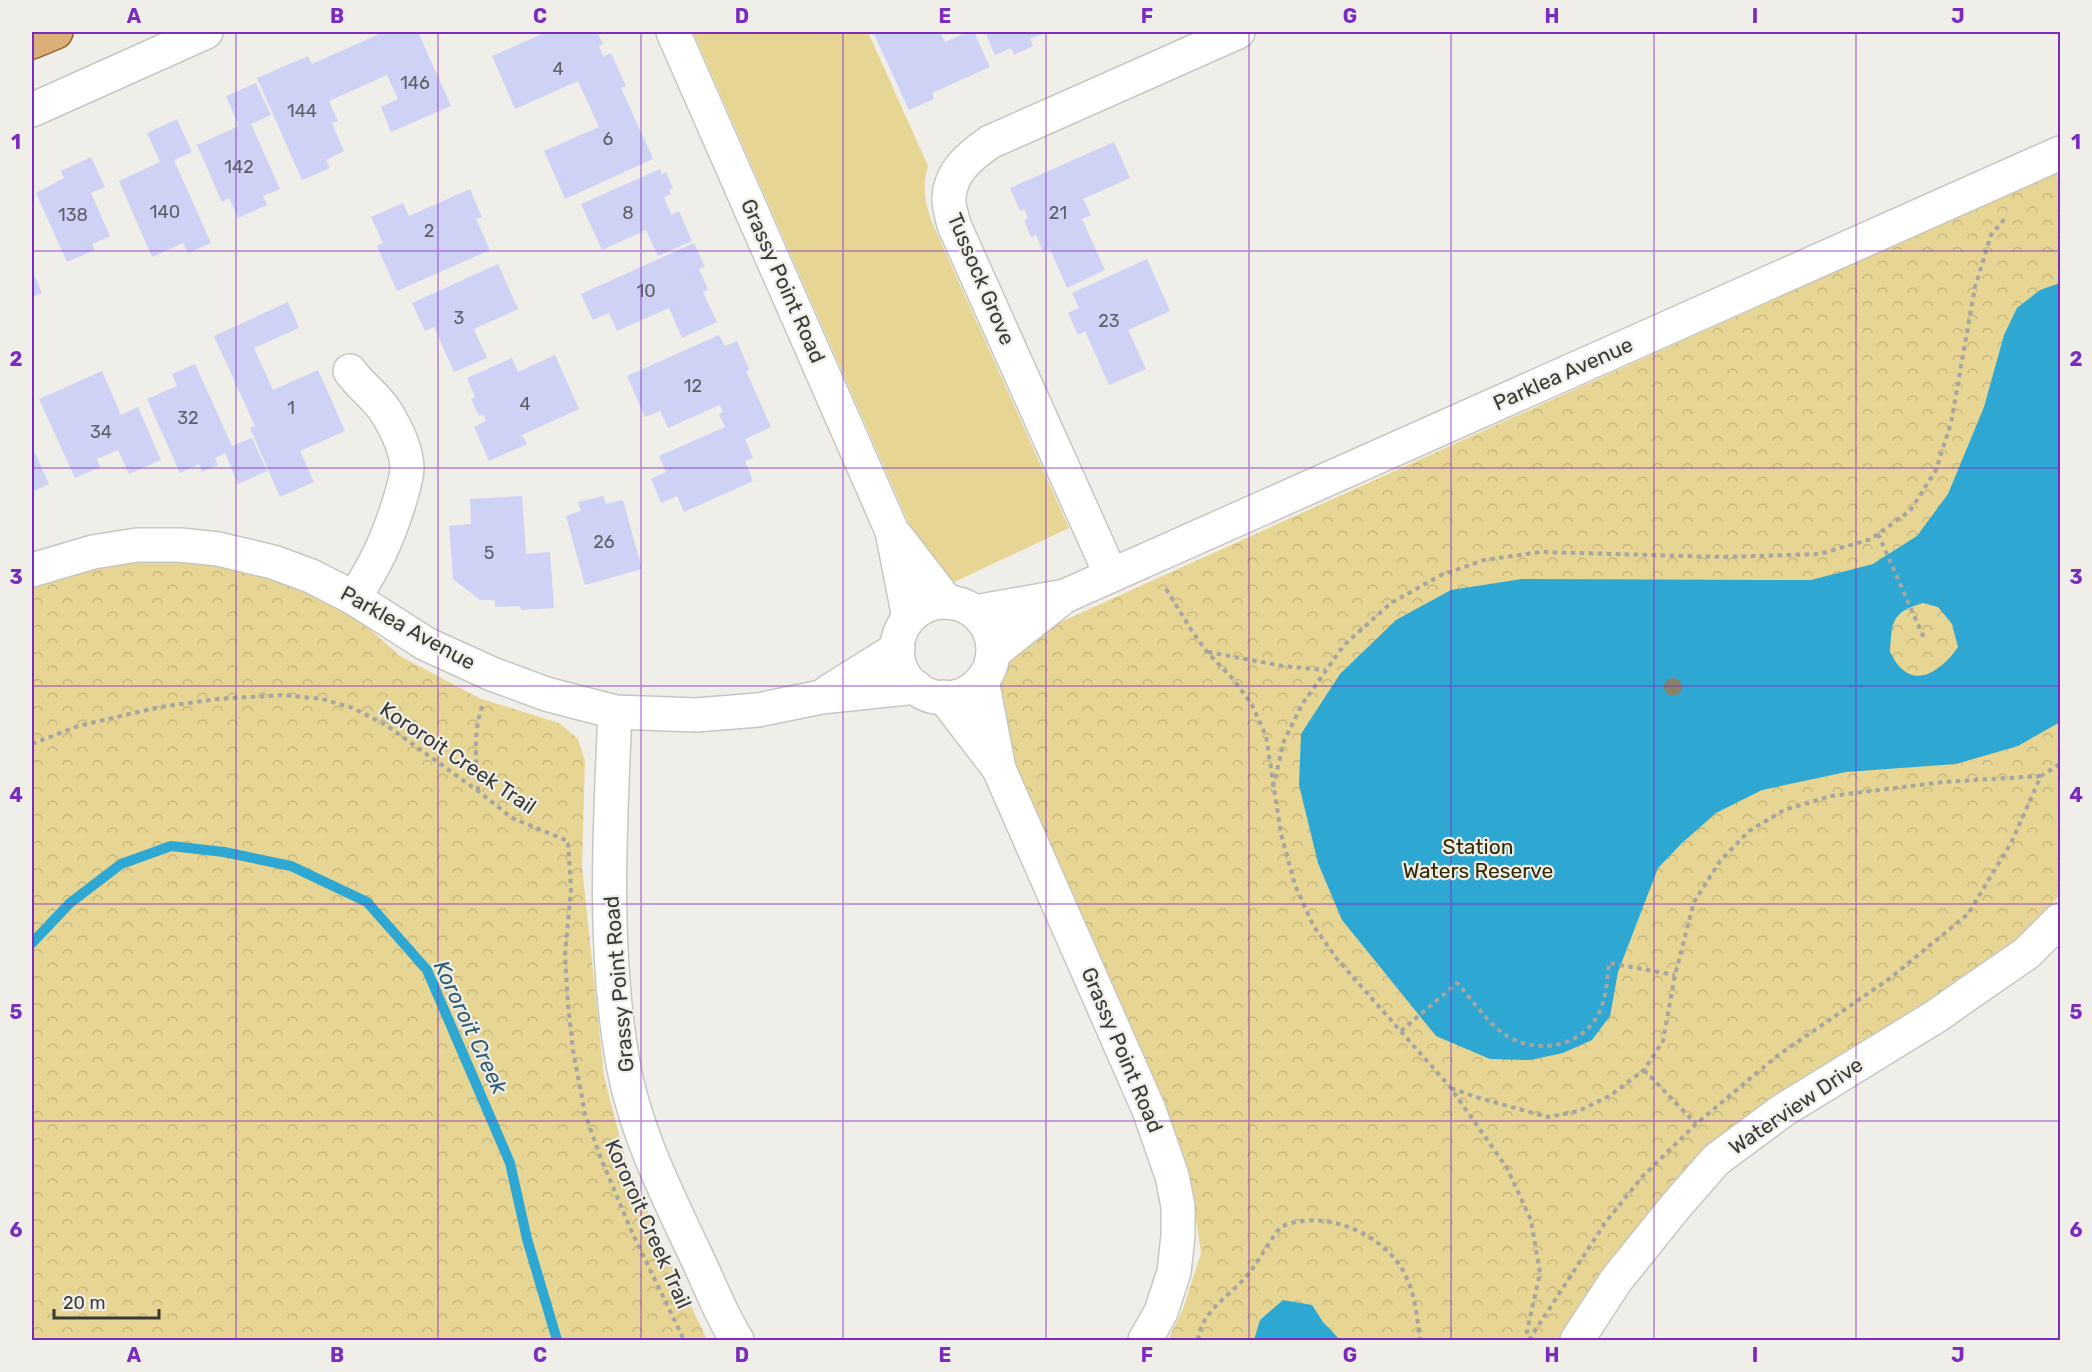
<svg xmlns="http://www.w3.org/2000/svg" width="2092" height="1372" viewBox="0 0 2092 1372" font-family="Rubik,sans-serif">
	<style>
		.grass { fill: #e7d593 }
		.park { fill: url(#park-crowns) }
		.water { fill: #2ea7d2; fill-rule: evenodd }
		.lines { fill: none; stroke-linecap: round; stroke-linejoin: round }
		.stream { stroke: #2ea7d2; stroke-width: 10 }
		.building { fill: #ced2f4 }
		.minor-casing { stroke: #c7c6c0; stroke-width: 36 }
		.major-casing { stroke: #916328; stroke-width: 36 }
		.path { stroke: #a5a5a1; stroke-width: 4; stroke-dasharray: 4.5 4.5; stroke-linecap: butt }
		.minor { stroke: #fff; stroke-width: 33 }
		.major { stroke: #daaf7a; stroke-width: 33 }
		.tree { fill: #888269 }
		.grid { fill: none; stroke: #7b2cbf; stroke-width: 1.5; stroke-opacity: 0.55 }
		.labels { text-anchor: middle; stroke-width: 4.5; stroke-linejoin: round; paint-order: stroke }
		.number-label { font-size: 18px; fill: #5e5f66 }
		.street-label { font-size: 21px; fill: #393936; stroke: #efeee9 }
		.park-label { font-size: 21px; fill: #332900; stroke: #efeee9 }
		.water-label { font-size: 22px; font-style: italic; fill: #2f5d71; stroke: #efeee9 }
		.neatline { fill: none; stroke: #7b2cbf; stroke-width: 2 }
		.grid-label { font-size: 20px; text-anchor: middle; font-weight: bold; fill: #7b2cbf }
	</style>
	<defs>
		<pattern id="park-crowns" width="20" height="18" patternUnits="userSpaceOnUse" patternTransform="scale(1.5)"><rect width="20" height="18" fill="#e7d593"/><path d="M2 6a3 3 0 1 1 6 0M12 15a3 3 0 1 1 6 0" fill="none" stroke="#c7b87f"/></pattern>
	</defs>
	<rect width="100%" height="100%" fill="#efeee9"/>
	<path class="grass" d="M693 32H868L928 166C922 186 925 201 931 220L1069 528 952 583 922 553Z"/>
	<g class="park">
		<polygon points="2060,170 2060,896 2015,940 1890,1046 1727,1158 1591,1340 1168,1340 1183,1309 1201,1253 1192,1190 1181,1152 985,714 1021,640"/>
		<polygon points="140,558 218,562 286,577 351,613 400,656 479,698 559,723 578,739 585,760 582,866 604,1076 626,1162 661,1242 707,1340 32,1340 32,586 60,574"/>
	</g>
	<g class="water">
		<path d="M2060 283V722L2018 746 1956 764 1846 772 1762 790 1716 813 1682 843 1658 868 1618 972 1610 1016 1592 1040 1563 1053 1530 1060 1490 1059 1436 1036 1342 920 1318 863 1299 785 1301 734 1340 674 1396 620 1451 590 1522 579 1811 580 1873 564 1887 555 1917 536 1948 494 1984 407 2004 335 2017 308 2040 290ZM1923 603 1938 607 1952 624 1958 647C1946 665 1921 688 1901 668 1896 664 1893 657 1890 652 1892 622 1891 612 1923 603Z"/>
		<polygon points="1283,1300 1312,1305 1323,1322 1340,1340 1254,1340 1260,1320"/>
	</g>
	<g class="lines">
		<polyline class="stream" points="32,943 70,903 121,864 171,846 224,852 291,866 367,902 427,970 510,1163 527,1239 557,1340"/>
	</g>
	<g class="building">
		<polygon points="384,32 418,32 451,106 391,132 381,107 398,99 387,75 329,101 338,121 332,123 344,151 326,160 330,168 302,180 257,78 308,56 312,64"/>
		<polygon points="547,32 597,32 603,44 599,46 603,57 611,53 626,86 621,88 653,159 565,199 544,151 599,127 578,81 515,109 492,56"/>
		<polygon points="873,32 940,32 945,42 968,32 974,32 990,67 932,93 934,99 909,110"/>
		<polygon points="985,32 1047,32 1030,39 1033,46 1014,55 1011,48 995,55"/>
		<polygon points="256,83 271,115 251,124 280,189 263,196 267,205 238,218 229,198 222,202 197,145 239,126 226,96"/>
		<polygon points="177,119 192,152 174,160 211,243 188,253 183,243 152,257 119,181 160,162 147,133"/>
		<polygon points="1114,142 1130,178 1083,199 1091,215 1082,219 1105,270 1067,288 1050,249 1043,252 1036,235 1031,237 1024,220 1028,218 1024,209 1020,211 1010,188"/>
		<polygon points="91,157 105,187 91,193 110,236 92,244 95,250 67,262 36,193 64,178 61,171"/>
		<polygon points="660,169 662,174 666,172 673,188 669,190 671,194 664,197 671,215 679,211 692,241 658,256 646,230 602,250 581,204"/>
		<polygon points="470,189 482,217 476,219 490,250 397,291 377,246 383,243 371,217 403,203 409,216"/>
		<polygon points="694,243 705,267 699,269 708,290 703,292 717,322 682,338 669,308 617,331 609,313 593,320 581,294"/>
		<polygon points="1147,259 1170,311 1128,330 1146,369 1109,385 1085,331 1078,335 1068,313 1079,308 1072,293"/>
		<polygon points="498,264 518,309 474,329 487,358 454,372 434,327 425,331 412,303"/>
		<polygon points="32,270 42,293 32,297"/>
		<polygon points="288,302 299,328 254,348 273,390 318,370 345,431 300,451 314,482 280,497 250,428 255,426 214,336"/>
		<polygon points="719,335 725,346 737,341 749,369 746,371 771,427 745,439 753,458 745,461 753,481 684,512 677,496 661,503 651,479 666,472 659,456 725,427 719,414 723,412 720,405 668,428 660,411 645,417 627,376"/>
		<polygon points="555,355 579,409 522,435 527,444 489,461 474,427 486,421 483,414 479,416 471,399 475,397 467,378 512,358 518,372"/>
		<polygon points="195,364 232,446 252,438 267,471 238,484 225,453 215,458 218,465 202,472 199,464 180,473 147,399 177,386 172,374"/>
		<polygon points="102,371 121,415 138,407 161,460 129,474 118,450 97,459 100,467 75,478 39,399"/>
		<polygon points="34,451 49,484 32,492 32,452"/>
		<polygon points="522,496 526,554 550,552 554,608 521,610 520,606 495,607 495,600 480,600 453,579 449,526 471,524 470,499"/>
		<polygon points="603,496 606,504 623,500 642,569 585,585 566,516 581,511 578,502"/>
	</g>
	<g class="lines">
		<g class="minor-casing">
			<g id="minor">
				<polyline points="673,32 892,531 909,618"/>
				<polyline points="32,110 206,32"/>
				<path d="M350 371C361 387 376 396 386 412 396 428 406 448 407 467 407 479 402 492 399 503 387 541 376 564 354 598"/>
				<polyline points="897,537 947,602"/>
				<polyline points="32,570 93,552 137,545 180,545 218,549 273,562 311,576 354,598 426,644 492,674 546,694 615,712 696,715 758,710 821,697 916,687"/>
				<path d="M1111 575 954 225C952 216 948 205 949 197 951 171 970 156 990 142L1238 32"/>
				<circle cx="945" cy="650" r="48"/>
				<polyline points="975,612 1065,596 2060,153"/>
				<polyline points="993,653 1061,599"/>
				<polyline points="982,680 999,769 1149,1110 1172,1176 1178,1206 1178,1236 1174,1272 1161,1312 1145,1340"/>
				<polyline points="828,692 898,648"/>
				<polyline points="944,697 996,765"/>
				<path d="M615 712C610 827 603 945 622 1058 634 1130 667 1194 697 1258 710 1285 721 1315 737 1340"/>
				<polyline points="1577,1340 1617,1279 1675,1207 1716,1160 1782,1111 1938,1015 1969,993 2027,953 2060,920"/>
			</g>
		</g>
		<g class="major-casing">
			<polyline id="major" points="32,42 56,32"/>
		</g>
		<g class="path">
			<polyline points="1878,534 1924,638"/>
			<polyline points="1166,589 1192,631 1207,652 1234,680 1252,705 1266,736 1281,834 1295,885 1313,925 1337,959 1450,1087 1507,1168 1531,1220 1540,1273 1525,1340"/>
			<polyline points="1208,652 1283,666 1325,670"/>
			<polyline points="32,744 78,726 160,707 217,699 284,695 322,699 353,708 386,725 478,791 512,818 568,841 571,889 565,955 568,1004 573,1050 585,1114 600,1156 631,1230 684,1340"/>
			<polyline points="1273,787 1284,741 1301,706 1344,645 1391,603 1441,575 1484,560 1541,552 1724,557 1820,554 1871,539 1910,511 1936,470 1951,423 1975,287 1991,235 2007,216"/>
			<path d="M478 791C476 762 473 734 482 706"/>
			<path d="M1401 1031 1457 983C1471 998 1484 1018 1500 1031 1532 1057 1586 1049 1601 1008 1607 994 1607 977 1609 963L1675 975"/>
			<polyline points="1644,1070 1696,1124"/>
			<polyline points="1451,1088 1479,1098 1548,1117 1579,1111 1611,1095 1644,1070 1663,1041 1675,975 1694,902 1720,861 1749,831 1784,810 1831,796 1943,782 2041,776"/>
			<path d="M1198 1340C1202 1311 1227 1298 1245 1278 1259 1262 1267 1243 1281 1227 1321 1208 1380 1232 1402 1269 1415 1290 1417 1317 1420 1340"/>
			<polyline points="1529,1340 1605,1223 1642,1177 1696,1124 1777,1056 1889,979 1968,914 2011,843 2041,776 2060,764"/>
		</g>
		<use href="#minor" class="minor"/>
		<use href="#major" class="major"/>
	</g>
	<circle class="tree" cx="1673" cy="687" r="9"/>
	<path class="grid" d="M236 32V1340M438 32V1340M641 32V1340M843 32V1340M1046 32V1340M1249 32V1340M1451 32V1340M1654 32V1340M1856 32V1340M32 251H2060M32 468H2060M32 686H2060M32 904H2060M32 1121H2060"/>
	<g class="labels">
		<g class="number-label">
			<text x="558" y="75">4</text>
			<text x="415" y="89">146</text>
			<text x="302" y="117">144</text>
			<text x="608" y="145">6</text>
			<text x="239" y="173">142</text>
			<text x="165" y="218">140</text>
			<text x="628" y="219">8</text>
			<text x="1058" y="219">21</text>
			<text x="73" y="221">138</text>
			<text x="429" y="237">2</text>
			<text x="646" y="297">10</text>
			<text x="459" y="324">3</text>
			<text x="1109" y="327">23</text>
			<text x="693" y="392">12</text>
			<text x="525" y="410">4</text>
			<text x="291" y="414">1</text>
			<text x="188" y="424">32</text>
			<text x="101" y="438">34</text>
			<text x="604" y="548">26</text>
			<text x="489" y="559">5</text>
		</g>
		<g class="street-label">
			<text transform="translate(981 279) rotate(67)" y="7">Tussock Grove</text>
			<text transform="translate(783 281) rotate(66)" y="7">Grassy Point Road</text>
			<text transform="translate(1563 374) rotate(-24)" y="7">Parklea Avenue</text>
			<text transform="translate(408 628) rotate(29)" y="7">Parklea Avenue</text>
			<text transform="translate(458 758) rotate(34)" y="7">Kororoit Creek Trail</text>
			<text transform="translate(619 984) rotate(-95)" y="7">Grassy Point Road</text>
			<text transform="translate(1122 1050) rotate(67)" y="7">Grassy Point Road</text>
			<text transform="translate(1796 1106) rotate(-34)" y="7">Waterview Drive</text>
			<text transform="translate(648 1224) rotate(66)" y="7">Kororoit Creek Trail</text>
		</g>
		<g class="park-label">
			<text x="1478" y="854">Station<tspan x="1478" dy="24">Waters Reserve</tspan></text>
		</g>
		<g class="water-label">
			<text transform="translate(471 1027) rotate(65)" y="8">Kororoit Creek</text>
		</g>
	</g>
	<rect width="2092" height="1372" fill="none" stroke="#efeee9" stroke-width="66"/>
	<path d="M54 1309v9h105v-9" fill="none" stroke="#393936" stroke-width="3"/>
	<text x="63" y="1309" font-size="18" fill="#393936" stroke="#efeee9" stroke-width="4.5" paint-order="stroke">20 m</text>
	<rect x="33" y="33" width="2026" height="1306" class="neatline"/>
	<g class="grid-label">
		<text x="134" y="23">A</text>
		<text x="337" y="23">B</text>
		<text x="540" y="23">C</text>
		<text x="742" y="23">D</text>
		<text x="945" y="23">E</text>
		<text x="1147" y="23">F</text>
		<text x="1350" y="23">G</text>
		<text x="1552" y="23">H</text>
		<text x="1755" y="23">I</text>
		<text x="1958" y="23">J</text>
		<text x="16" y="149">1</text>
		<text x="2076" y="149">1</text>
		<text x="16" y="366">2</text>
		<text x="2076" y="366">2</text>
		<text x="16" y="584">3</text>
		<text x="2076" y="584">3</text>
		<text x="16" y="802">4</text>
		<text x="2076" y="802">4</text>
		<text x="16" y="1019">5</text>
		<text x="2076" y="1019">5</text>
		<text x="16" y="1237">6</text>
		<text x="2076" y="1237">6</text>
		<text x="134" y="1362">A</text>
		<text x="337" y="1362">B</text>
		<text x="540" y="1362">C</text>
		<text x="742" y="1362">D</text>
		<text x="945" y="1362">E</text>
		<text x="1147" y="1362">F</text>
		<text x="1350" y="1362">G</text>
		<text x="1552" y="1362">H</text>
		<text x="1755" y="1362">I</text>
		<text x="1958" y="1362">J</text>
	</g>
</svg>
